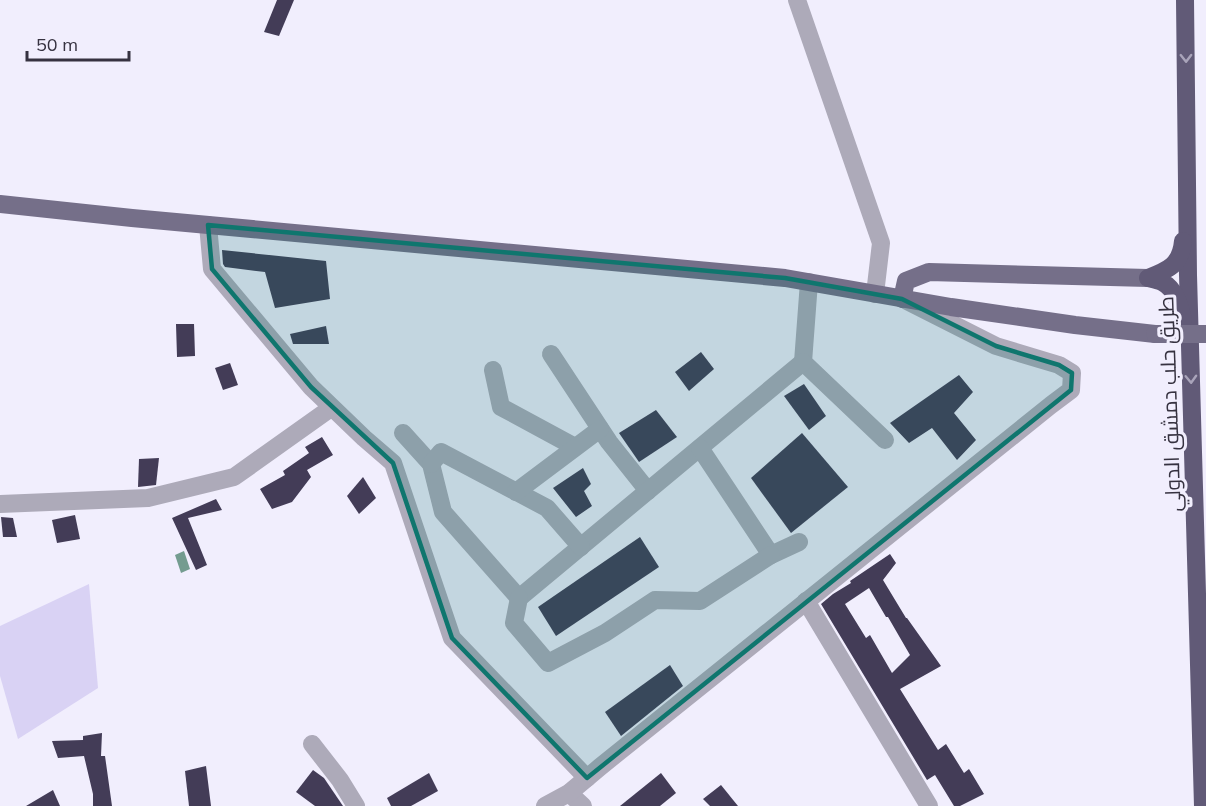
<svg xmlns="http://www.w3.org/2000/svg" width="1206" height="806" viewBox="0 0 1206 806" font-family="Mulish,Cairo,sans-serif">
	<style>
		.green { fill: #d9d2f4 }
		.water { fill: #749c90 }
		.building { fill: #433c57; fill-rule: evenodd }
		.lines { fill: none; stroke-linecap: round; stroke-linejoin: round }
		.minor { stroke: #adaab9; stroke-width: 18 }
		.major { stroke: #756f89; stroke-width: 18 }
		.highway { stroke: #615a77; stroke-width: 18 }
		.major-bridge { stroke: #756f89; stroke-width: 18 }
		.oneway { stroke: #a9a4ba }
		.marked { fill: #0f766e; fill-opacity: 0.2; stroke: #0f766e; stroke-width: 4.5; stroke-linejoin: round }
		.labels { text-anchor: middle; stroke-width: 6; stroke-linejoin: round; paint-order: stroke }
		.street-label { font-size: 21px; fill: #363240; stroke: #f1eefd }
	</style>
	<rect width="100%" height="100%" fill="#f1eefd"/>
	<polygon class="green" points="89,584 98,688 18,739 0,676 0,626"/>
	<polygon class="water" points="184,551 190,569 181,573 175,555"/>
	<g class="building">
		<polygon points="277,0 294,0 279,36 264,32"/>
		<polygon points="222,250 326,261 330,299 275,308 265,272 225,267 223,264"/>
		<polygon points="176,324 194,324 195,356 177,357"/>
		<polygon points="326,326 329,344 293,344 290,334"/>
		<polygon points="701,352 714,369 689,391 675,372"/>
		<polygon points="230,363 238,385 223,390 215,368"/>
		<polygon points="959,375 973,392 954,413 976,440 957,460 932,428 909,443 890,423"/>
		<polygon points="804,384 826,416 809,430 784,396"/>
		<polygon points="656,410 677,437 639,462 619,433"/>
		<polygon points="802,433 848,487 791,533 751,478"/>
		<polygon points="322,437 333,455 307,470 311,477 292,502 272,509 260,489 285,475 283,471 309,453 305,447"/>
		<polygon points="159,458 156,485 138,487 139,459"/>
		<polygon points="583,468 591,484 584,491 592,506 576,517 553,488"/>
		<polygon points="363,477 376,498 359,514 347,496"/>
		<polygon points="216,499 222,510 188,518 207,565 196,570 172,518"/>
		<polygon points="75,515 80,539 57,543 52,520"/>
		<polygon points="1,517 13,518 17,537 3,537"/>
		<polygon points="640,537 659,567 556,636 538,607"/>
		<path d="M890 554 896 563 883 580 906 618H907L941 666 900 689 938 750 946 744 964 773 969 769 984 794 960 806H954L935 775 927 780 821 604 833 594 851 583 850 581ZM869 588 886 617H888L910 655 892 673 870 635 866 638 845 604Z"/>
		<polygon points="670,665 683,686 621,736 605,712"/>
		<polygon points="102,733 101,756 105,756 112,806 93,806 93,794 84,756 58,758 52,741 83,740 83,736"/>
		<polygon points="206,766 211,806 189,806 185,771"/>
		<polygon points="313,770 324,778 343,806 315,806 296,792"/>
		<polygon points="429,773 438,791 411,806 391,806 387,798"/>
		<polygon points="661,773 676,793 660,806 620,806"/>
		<polygon points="721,785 738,806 710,806 703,799"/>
		<polygon points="53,790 60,806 26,806"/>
	</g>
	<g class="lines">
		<g class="minor">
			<polyline points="797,0 881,243 875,294"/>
			<polyline points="208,225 212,269 311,387 364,438 393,463 452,638 587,778"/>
			<polyline points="809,282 803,362 885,440"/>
			<polyline points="551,354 609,442 648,491"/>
			<polyline points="493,370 501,407 575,447"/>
			<polyline points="403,433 431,464 443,512 519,598 803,362"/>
			<polyline points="700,448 771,555 799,542"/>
			<polyline points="431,464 441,452 547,508 581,547"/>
			<polyline points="516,492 600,429"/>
			<polyline points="0,504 148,498 234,477 331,408"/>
			<polyline points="519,598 514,623 548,663 605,633 655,600 700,601 771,555"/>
			<polyline points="806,601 929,806"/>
			<polyline points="312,744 340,780 356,806"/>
			<polyline points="569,793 583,806"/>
			<polyline points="545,806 569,793 600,767 1051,405 1071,390 1072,373 1059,365 996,346 907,301"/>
		</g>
		<g class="major">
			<polyline points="0,204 132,218 785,278 951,307 1075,325 1155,334"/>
			<polyline points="902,299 906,281 929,272 1148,278"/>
		</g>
		<g class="highway">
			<polyline points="1185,0 1188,275 1203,806"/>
			<path d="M1183 320C1180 306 1176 289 1162 282 1158 280 1152 279 1148 278 1168 270 1181 265 1183 241"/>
		</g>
		<polyline class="major-bridge" points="1155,334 1206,334"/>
	</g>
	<defs><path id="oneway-chevron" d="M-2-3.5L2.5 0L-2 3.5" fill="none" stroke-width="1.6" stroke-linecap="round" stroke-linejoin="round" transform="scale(1.5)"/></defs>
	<g class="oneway">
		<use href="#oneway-chevron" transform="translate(1186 58) rotate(89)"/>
		<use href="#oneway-chevron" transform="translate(1191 379) rotate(88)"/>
	</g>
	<path class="marked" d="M208 225 785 278 902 299 996 346 1059 365 1072 373 1071 390 587 778 452 638 393 463 311 387 212 269Z"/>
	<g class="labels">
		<g class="street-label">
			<text transform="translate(1170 404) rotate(-92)" y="7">طريق حلب دمشق الدولي</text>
		</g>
	</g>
	<path d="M27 51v9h102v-9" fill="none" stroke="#363240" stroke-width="3"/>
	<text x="36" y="51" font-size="18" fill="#363240" stroke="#f1eefd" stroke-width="4.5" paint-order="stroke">50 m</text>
</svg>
